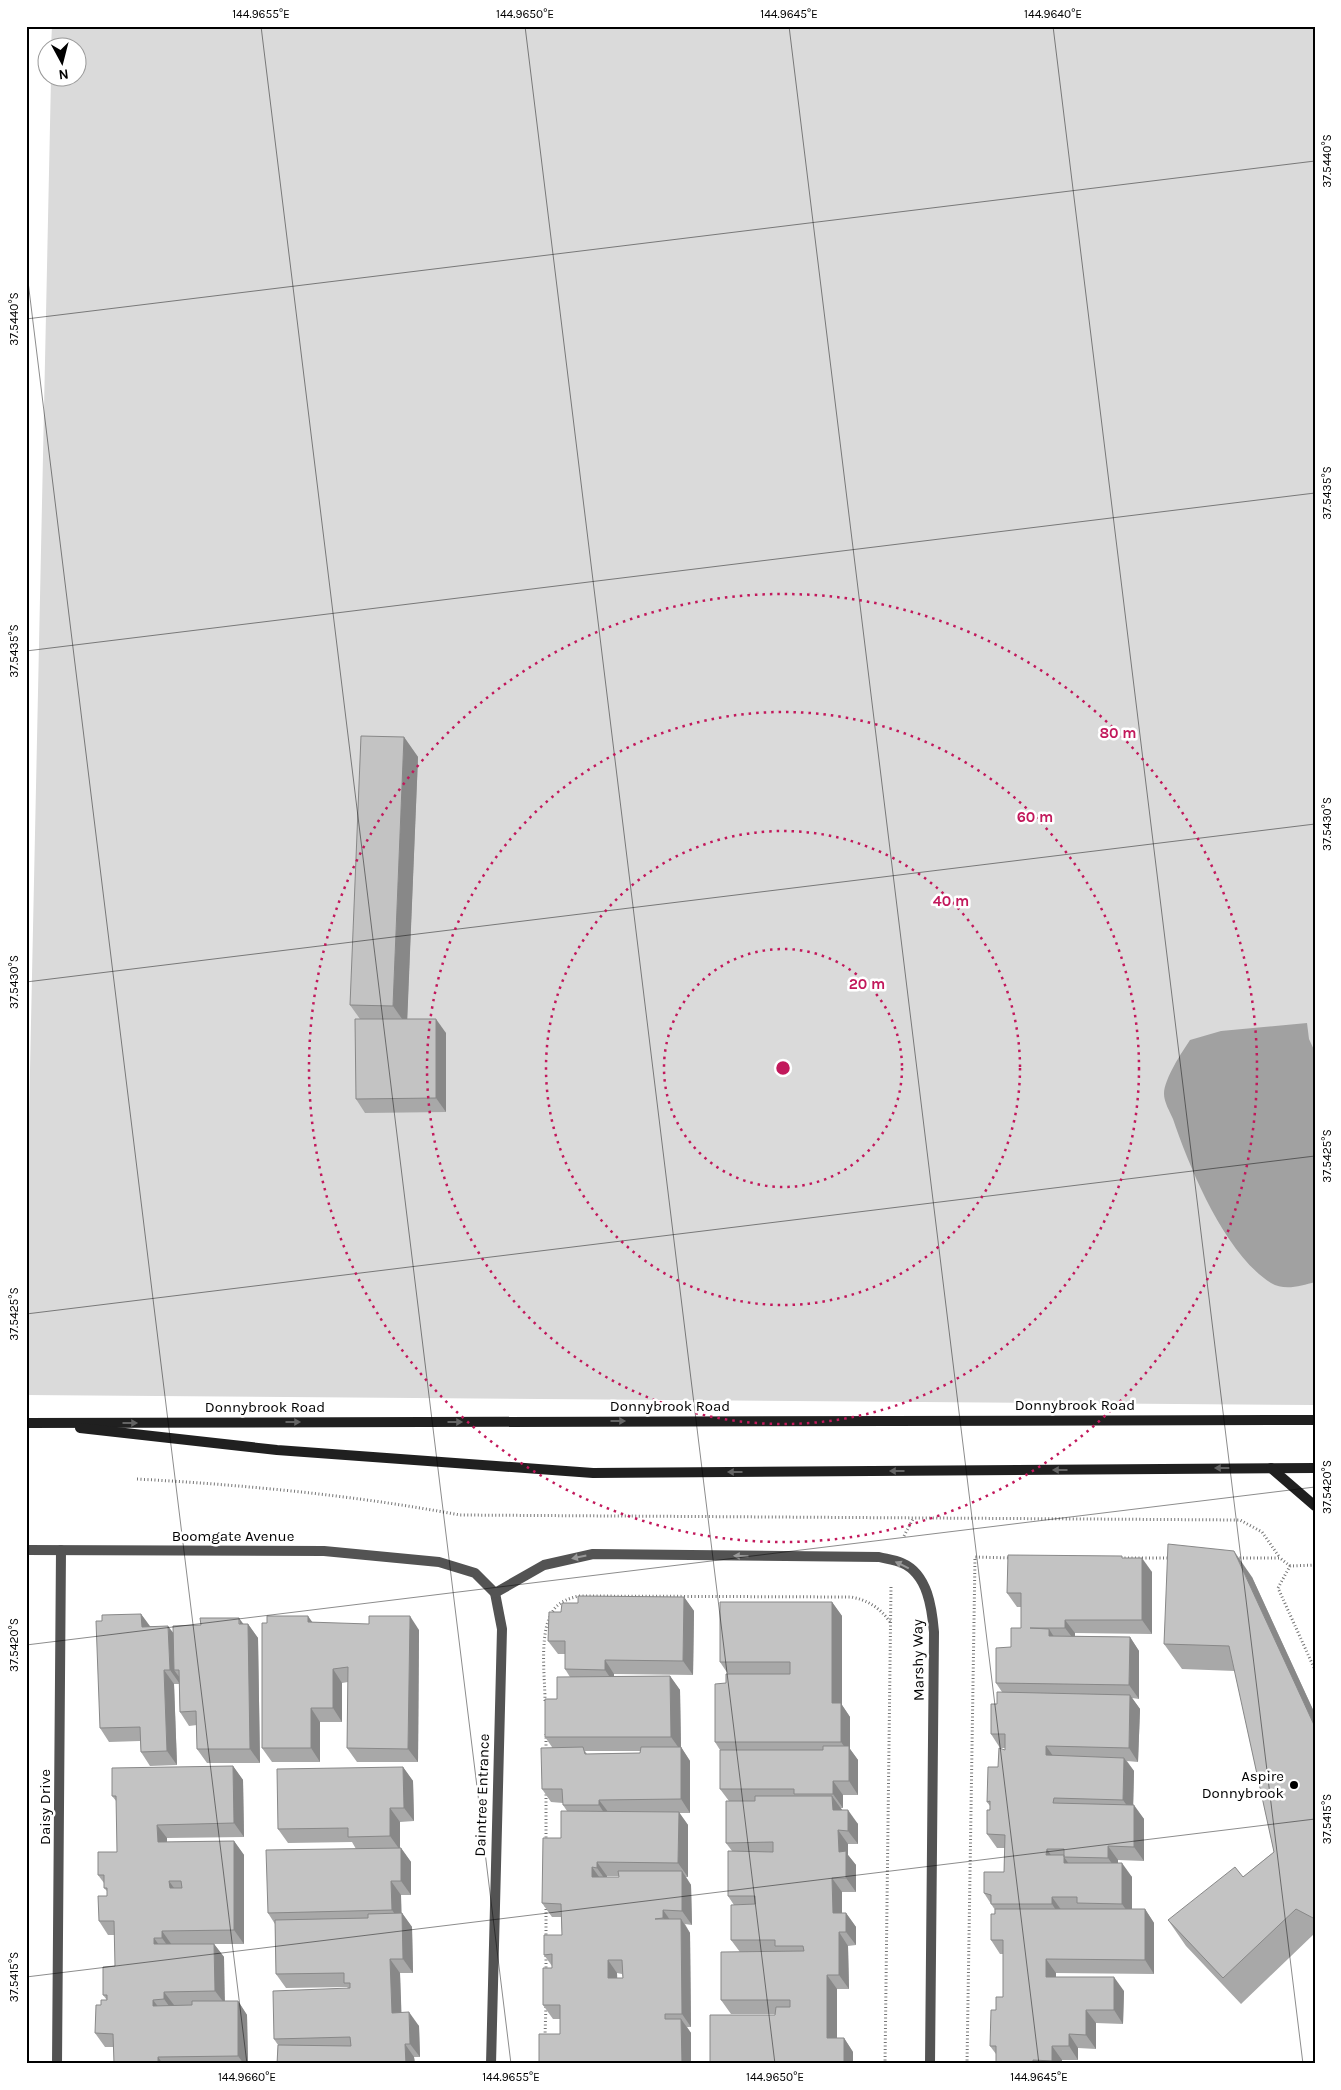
<svg xmlns="http://www.w3.org/2000/svg" width="1341" height="2090" viewBox="0 0 1341 2090" font-family="Karla,sans-serif">
	<style>
		.green { fill: #dadada }
		.water { fill: #a1a1a1 }
		.lines { fill: none; stroke-linecap: round; stroke-linejoin: round }
		.path { stroke: #757575; stroke-width: 3; stroke-dasharray: 1 2.5; stroke-linecap: butt }
		.minor { stroke: #535353; stroke-width: 10 }
		.secondary { stroke: #202020; stroke-width: 10 }
		.wall { fill: #a8a8a8; fill-rule: evenodd }
		.shaded-wall { fill: #888 }
		.building { fill: #c3c3c3; stroke: #888; fill-rule: evenodd }
		.oneway { fill: #636363 }
		.oneway2 { fill: #989898 }
		.ticks { fill: none; stroke: #000; stroke-width: 1; stroke-opacity: 0.45 }
		.ring { fill: none; stroke: #c2185b; stroke-width: 2.5; stroke-dasharray: 2.5 5 }
		.poi-dot { fill: #000; stroke: #fff; stroke-width: 2 }
		.labels { text-anchor: middle; stroke-width: 5; stroke-linejoin: round; paint-order: stroke }
		.street-label { font-size: 15px; fill: #000; stroke: #fff }
		.poi-label { font-size: 15px; fill: #000; stroke: #fff; text-anchor: end }
		.centre { fill: #c2185b; stroke: #fff; stroke-width: 2.5 }
		.ring-label { font-size: 15px; text-anchor: middle; font-weight: bold; fill: #c2185b; stroke: #fff; stroke-width: 5; stroke-linejoin: round; paint-order: stroke }
		.neatline { fill: none; stroke: #000; stroke-width: 2 }
		.ticks-label { font-size: 12px; text-anchor: middle; fill: #000 }
	</style>
	<rect width="100%" height="100%" fill="#fff"/>
	<polygon class="green" points="52,26 1315,26 1315,1405 26,1395 26,1259 51,78 78,78 78,48 51,47"/>
	<path class="water" d="M1307 1023 1309 1039 1315 1052V1282C1301 1286 1284 1291 1271 1283 1225 1254 1190 1169 1173 1119 1170 1112 1164 1102 1164 1094 1164 1079 1182 1052 1190 1040L1221 1031Z"/>
	<g class="lines">
		<g class="path">
			<path d="M137 1479C245 1485 353 1495 460 1515L1240 1520 1262 1532 1280 1558"/>
			<polyline points="904,1536 913,1519"/>
			<polyline points="1121,1558 1169,1558"/>
			<polyline points="1236,1558 1280,1558 1290,1566"/>
			<polyline points="1315,1565 1290,1566 1278,1588 1315,1670"/>
			<path d="M545 1701C545 1675 538 1629 555 1608 561 1601 570 1598 579 1596L851 1597C868 1600 880 1608 890 1622"/>
			<polyline points="546,1734 546,1751"/>
			<polyline points="546,1841 546,1792"/>
			<polyline points="546,1938 546,1904"/>
			<polyline points="546,1971 546,1954"/>
			<polyline points="545,2036 546,2004"/>
			<polyline points="885,2064 891,1586"/>
			<polyline points="967,2064 975,1557 1012,1558"/>
		</g>
		<g class="minor">
			<polyline points="26,1550 324,1551 439,1562 475,1573 495,1593 502,1629 491,2064"/>
			<path d="M495 1593 544 1565 593 1554 879 1557C887 1559 895 1560 902 1563 928 1574 932 1609 934 1632L930 2064"/>
			<polyline points="57,2064 61,1550"/>
		</g>
		<g class="secondary">
			<polyline points="26,1423 1315,1420"/>
			<polyline points="80,1428 277,1450 593,1473 1315,1468"/>
			<polyline points="1271,1468 1315,1506"/>
		</g>
	</g>
	<g class="wall">
		<polygon points="404,737 418,757 407,1019 446,1033 446,1112 365,1113 356,1099 360,1019 350,1005"/>
		<polygon points="1124,1558 1152,1572 1152,1634 1075,1633 1075,1636 1130,1637 1139,1651 1139,1699 1132,1698 1140,1709 1138,1762 1127,1761 1134,1771 1133,1805 1144,1819 1144,1861 1118,1860 1118,1863 1132,1877 1132,1909 1145,1909 1154,1923 1154,1974 1056,1973 1056,1977 1124,1991 1123,2024 1096,2023 1096,2049 1078,2048 1078,2060 1062,2060 1062,2064 997,2064 996,2054 990,2046 996,2010 1003,1997 1003,1954 1000,1954 991,1940 995,1910 984,1893 1004,1872 1005,1848 997,1848 987,1834 990,1806 987,1802 998,1767 1005,1750 1005,1748 1000,1748 991,1734 997,1704 1002,1692 996,1683 1011,1647 1021,1628 1021,1607 1017,1607 1007,1593"/>
		<polygon points="1252,1577 1315,1714 1315,1935 1314,1934 1241,2004 1186,1946 1168,1920 1243,1877 1274,1852 1235,1671 1182,1669 1164,1644"/>
		<path d="M684 1597 694 1611 693 1675 614 1674V1676H670L680 1690 681 1747 690 1761V1813H679L688 1825V1877H686L691 1885 692 1925 685 1924 690 1933 691 2027H687L691 2033V2064H539L560 2034V2019H553L543 2005 552 1968V1966L544 1955 562 1935 561 1917H552L542 1903 561 1838 567 1811 563 1805V1803L551 1802 542 1789 552 1747 545 1737 557 1699 570 1677 565 1669V1654H558L548 1641 561 1612 578 1603ZM585 1751H640V1753L587 1754ZM607 1876H619V1877H607ZM617 1973 622 1974 623 1978H617Z"/>
		<polygon points="832,1602 842,1616 842,1705 850,1717 850,1749 858,1760 858,1795 843,1795 843,1808 841,1808 842,1810 858,1824 858,1844 848,1844 848,1855 856,1865 856,1892 842,1892 842,1913 846,1913 856,1927 856,1945 848,1946 849,1989 837,1989 837,2038 844,2038 853,2052 775,2015 775,2014 731,2014 721,2000 740,1952 731,1940 734,1905 728,1896 732,1851 726,1843 729,1801 720,1789 720,1750 715,1742 726,1683 728,1674 720,1662"/>
		<polygon points="141,1614 150,1626 173,1633 244,1624 248,1624 258,1638 260,1763 207,1763 197,1749 197,1725 189,1726 180,1712 179,1684 174,1684 177,1765 150,1766 141,1752 140,1741 109,1742 100,1728 102,1621"/>
		<polygon points="313,1622 419,1630 418,1762 357,1762 347,1748 348,1682 342,1683 342,1722 320,1722 320,1762 272,1762 262,1748"/>
		<polygon points="233,1766 243,1780 244,1837 167,1838 167,1842 234,1841 244,1855 244,1944 214,1944 224,1957 224,2001 238,2001 247,2015 248,2064 115,2064 114,2063 114,2047 105,2047 95,2033 101,2005 107,2000 103,1995 115,1966 115,1935 108,1935 99,1921 107,1896 107,1891 104,1888 104,1883 98,1875 117,1852 117,1802 112,1796"/>
		<polygon points="403,1767 413,1781 414,1821 400,1822 400,1848 401,1848 411,1862 411,1895 401,1895 401,1913 402,1913 412,1927 413,1973 400,1973 401,2013 419,2026 420,2057 414,2057 415,2064 277,2064 278,2045 274,2039 348,1988 347,1987 286,1988 276,1974 275,1924 268,1913 356,1849 352,1842 288,1843 278,1829"/>
	</g>
	<g class="shaded-wall">
		<polygon points="404,737 418,757 407,1026 393,1006"/>
		<polygon points="436,1019 446,1033 446,1112 436,1098"/>
		<polygon points="1234,1551 1252,1577 1315,1714 1315,1727"/>
		<polygon points="1142,1558 1152,1572 1152,1634 1142,1620"/>
		<polygon points="684,1597 694,1611 693,1675 683,1661"/>
		<polygon points="832,1602 842,1616 842,1705 850,1717 850,1749 858,1760 858,1795 849,1781 849,1753 841,1742 832,1703"/>
		<polygon points="141,1614 151,1628 142,1627"/>
		<polygon points="308,1616 318,1630 308,1622"/>
		<polygon points="410,1616 419,1630 418,1762 408,1749"/>
		<polygon points="239,1618 248,1630 248,1624 258,1638 260,1763 250,1749"/>
		<polygon points="1065,1620 1075,1633 1075,1641 1065,1628"/>
		<polygon points="168,1626 178,1639 174,1670 180,1678 180,1684 170,1670"/>
		<polygon points="1049,1629 1058,1643 1049,1636"/>
		<polygon points="1130,1637 1139,1651 1139,1699 1129,1685"/>
		<polygon points="605,1660 614,1674 614,1683 605,1670"/>
		<polygon points="333,1669 342,1683 342,1722 333,1708"/>
		<polygon points="164,1670 174,1684 177,1765 167,1751"/>
		<polygon points="670,1676 680,1690 681,1751 671,1737"/>
		<polygon points="1130,1695 1140,1709 1138,1762 1129,1748"/>
		<polygon points="311,1708 320,1722 320,1762 311,1748"/>
		<polygon points="1046,1746 1056,1760 1046,1755"/>
		<polygon points="681,1747 690,1761 690,1813 681,1799"/>
		<polygon points="1124,1758 1134,1771 1133,1814 1123,1800"/>
		<polygon points="233,1766 243,1780 244,1837 234,1823"/>
		<polygon points="403,1767 413,1781 414,1821 404,1808"/>
		<polygon points="833,1781 843,1795 843,1808 833,1794"/>
		<polygon points="832,1796 842,1810 833,1810"/>
		<polygon points="599,1800 609,1813 608,1819 599,1805"/>
		<polygon points="1134,1805 1144,1819 1144,1861 1134,1847"/>
		<polygon points="390,1808 400,1822 400,1850 390,1836"/>
		<polygon points="848,1810 858,1824 858,1844 848,1831"/>
		<polygon points="679,1812 688,1825 688,1877 678,1863"/>
		<polygon points="157,1825 167,1838 167,1856 158,1842"/>
		<polygon points="838,1830 848,1844 848,1855 856,1865 856,1892 846,1878 839,1852"/>
		<polygon points="234,1841 244,1855 244,1944 234,1930"/>
		<polygon points="1108,1846 1118,1860 1118,1872 1108,1858"/>
		<polygon points="401,1848 411,1862 411,1895 401,1881"/>
		<polygon points="1047,1849 1056,1863 1046,1855"/>
		<polygon points="1064,1857 1074,1871 1064,1863"/>
		<polygon points="597,1862 607,1876 607,1882 597,1868"/>
		<polygon points="1122,1863 1132,1877 1132,1918 1122,1904"/>
		<polygon points="592,1867 602,1881 592,1877"/>
		<polygon points="682,1871 691,1885 692,1925 682,1911"/>
		<polygon points="832,1878 842,1892 842,1927 833,1913"/>
		<polygon points="169,1881 179,1895 170,1888"/>
		<polygon points="391,1881 401,1895 402,1924 392,1910"/>
		<polygon points="1052,1897 1062,1911 1061,1918 1052,1904"/>
		<polygon points="1145,1909 1154,1923 1154,1974 1145,1960"/>
		<polygon points="663,1910 673,1924 673,1931 663,1918"/>
		<polygon points="402,1913 412,1927 413,1973 403,1959"/>
		<polygon points="846,1913 856,1927 856,1945 846,1932"/>
		<polygon points="681,1919 690,1933 691,2027 682,2014"/>
		<polygon points="162,1931 172,1945 172,1952 162,1938"/>
		<polygon points="839,1932 848,1946 849,1989 839,1975"/>
		<polygon points="154,1938 164,1952 154,1944"/>
		<polygon points="214,1944 224,1957 225,2004 215,1991"/>
		<polygon points="390,1959 400,1973 402,2027 392,2013"/>
		<polygon points="1046,1959 1056,1973 1056,1991 1046,1977"/>
		<polygon points="608,1960 617,1973 618,1992 608,1978"/>
		<polygon points="827,1975 837,1989 837,2052 827,2038"/>
		<polygon points="1114,1977 1124,1991 1123,2024 1114,2010"/>
		<polygon points="164,1992 174,2005 174,2013 164,1999"/>
		<polygon points="153,2000 163,2013 153,2006"/>
		<polygon points="238,2001 247,2015 248,2064 244,2064 238,2056"/>
		<polygon points="1086,2010 1096,2023 1096,2049 1086,2035"/>
		<polygon points="409,2012 419,2026 420,2057 410,2044"/>
		<polygon points="681,2019 691,2033 691,2064 682,2064"/>
		<polygon points="1069,2034 1078,2048 1078,2060 1069,2046"/>
		<polygon points="844,2038 853,2052 853,2064 844,2064"/>
		<polygon points="405,2044 414,2057 415,2064 406,2064"/>
		<polygon points="1052,2046 1062,2060 1062,2064 1054,2064 1052,2061"/>
		<polygon points="158,2057 163,2064 158,2064"/>
	</g>
	<g class="building">
		<polygon points="361,736 404,737 393,1006 350,1005"/>
		<polygon points="355,1019 436,1019 436,1098 356,1099"/>
		<polygon points="1168,1544 1234,1551 1315,1727 1315,1919 1296,1909 1223,1978 1168,1920 1235,1867 1243,1877 1274,1852 1229,1646 1164,1644"/>
		<polygon points="1008,1555 1122,1556 1122,1558 1142,1558 1142,1620 1065,1620 1065,1628 1030,1628 1049,1629 1049,1636 1130,1637 1129,1685 996,1683 996,1648 1011,1647 1011,1628 1021,1628 1021,1593 1007,1593"/>
		<polygon points="578,1596 684,1597 683,1661 605,1660 605,1670 565,1669 565,1641 548,1641 549,1612 561,1612 562,1603 578,1603"/>
		<polygon points="720,1602 832,1602 832,1703 841,1703 841,1742 715,1742 715,1684 726,1683 726,1674 790,1674 790,1662 720,1662"/>
		<polygon points="141,1614 142,1627 168,1626 170,1670 164,1670 167,1751 141,1752 140,1727 100,1728 96,1621 102,1621 102,1615"/>
		<polygon points="267,1616 308,1616 308,1622 369,1624 369,1616 410,1616 408,1749 347,1748 348,1667 333,1669 333,1708 311,1708 311,1748 262,1748 262,1623 267,1623"/>
		<polygon points="200,1618 239,1618 239,1624 248,1624 250,1749 197,1749 196,1711 180,1712 179,1670 174,1670 173,1626 201,1625"/>
		<polygon points="670,1676 671,1737 545,1737 545,1699 557,1699 557,1677"/>
		<polygon points="997,1692 1130,1695 1129,1748 1046,1746 1046,1755 1124,1758 1123,1800 1054,1798 1053,1803 1134,1805 1134,1847 1108,1846 1108,1858 1064,1857 1064,1849 1047,1849 1046,1855 1064,1855 1064,1863 1122,1863 1122,1904 1077,1903 1077,1897 1052,1897 1052,1904 991,1904 991,1895 984,1893 984,1872 1004,1872 1005,1835 987,1834 987,1810 990,1810 990,1801 987,1802 988,1767 998,1767 999,1748 1005,1750 1005,1734 991,1734 991,1704 997,1704"/>
		<polygon points="823,1746 849,1746 849,1781 833,1781 833,1794 794,1794 794,1789 720,1789 720,1750 823,1750"/>
		<polygon points="583,1747 585,1754 640,1753 641,1747 681,1747 681,1799 599,1800 599,1805 563,1805 562,1789 542,1789 541,1748"/>
		<path d="M233 1766 234 1823 157 1825 158 1842 234 1841V1930L162 1931V1938H154V1944H214L215 1991 164 1992V1999L153 2000V2006L192 2005V2001H238V2056L158 2057V2064H117L118 2062 114 2063 113 2034 95 2033 96 2005H101V2000H107V1995H103V1967L115 1966 114 1921H99L98 1896H107V1888H104V1875H98V1852H117L116 1796H112V1768ZM169 1881H181L182 1888H170Z"/>
		<polygon points="403,1767 404,1808 390,1808 390,1836 348,1837 348,1828 278,1829 277,1769"/>
		<polygon points="755,1796 832,1796 833,1810 848,1810 848,1831 838,1830 839,1852 846,1851 846,1878 832,1878 833,1913 846,1913 846,1932 839,1932 839,1975 827,1975 827,2038 844,2038 844,2064 710,2064 710,2015 775,2015 776,2007 790,2007 790,2000 721,2000 721,1952 804,1951 803,1946 775,1946 775,1940 731,1940 731,1905 755,1904 755,1896 728,1896 728,1851 773,1852 773,1842 726,1843 726,1801 755,1801"/>
		<path d="M561 1811 679 1812 678 1863 597 1862V1868L592 1867V1877H619L618 1871H682V1911L663 1910V1918L655 1919H681L682 2014H665V2019H681L682 2064H539V2034H560V2005H543V1968H552V1954L544 1955V1935H562L561 1904 542 1903 543 1838H561ZM608 1960H622L623 1978H608Z"/>
		<polygon points="401,1848 401,1881 391,1881 392,1910 268,1913 266,1850"/>
		<polygon points="995,1909 1145,1909 1145,1960 1046,1959 1046,1977 1114,1977 1114,2010 1086,2010 1086,2035 1069,2034 1069,2046 1052,2046 1052,2061 1033,2060 1033,2064 996,2063 996,2046 990,2046 991,2010 996,2010 996,1997 1003,1997 1003,1940 991,1940 991,1914 995,1914"/>
		<polygon points="402,1913 403,1959 390,1959 392,2013 409,2012 410,2044 405,2044 406,2064 277,2064 278,2045 351,2046 350,2037 274,2039 273,1991 350,1988 350,1983 344,1983 344,1973 276,1974 275,1920 368,1918 368,1914"/>
	</g>
	<defs><path id="oneway-solid" d="M-6-.8H1V-3.2L6.5 0L1 3.2V.8H-6Z" transform="scale(1.25)"/></defs>
	<g class="oneway">
		<use href="#oneway-solid" transform="translate(618 1421)"/>
		<use href="#oneway-solid" transform="translate(293 1422)"/>
		<use href="#oneway-solid" transform="translate(455 1422)"/>
		<use href="#oneway-solid" transform="translate(130 1423)"/>
		<use href="#oneway-solid" transform="translate(1222 1468) rotate(180)"/>
		<use href="#oneway-solid" transform="translate(1060 1470) rotate(180)"/>
		<use href="#oneway-solid" transform="translate(897 1471) rotate(180)"/>
		<use href="#oneway-solid" transform="translate(735 1472) rotate(180)"/>
	</g>
	<g class="oneway2">
		<use href="#oneway-solid" transform="translate(741 1556) rotate(-179)"/>
		<use href="#oneway-solid" transform="translate(579 1557) rotate(168)"/>
		<use href="#oneway-solid" transform="translate(902 1565) rotate(-154)"/>
	</g>
	<path class="ticks" d="M261 26 511 2064M525 26 775 2064M789 26 1039 2064M1053 26 1303 2064M26 265 247 2064M26 319 1315 161M26 651 1315 493M26 982 1315 824M26 1314 1315 1156M26 1645 1315 1487M26 1977 1315 1819"/>
	<g class="ring">
		<circle cx="783" cy="1068" r="119"/>
		<circle cx="783" cy="1068" r="237"/>
		<circle cx="783" cy="1068" r="356"/>
		<circle cx="783" cy="1068" r="474"/>
	</g>
	<circle class="poi-dot" cx="1294" cy="1785" r="5"/>
	<g class="labels">
		<g class="street-label">
			<text x="1075" y="1410">Donnybrook Road</text>
			<text x="670" y="1411">Donnybrook Road</text>
			<text x="265" y="1412">Donnybrook Road</text>
			<text x="233" y="1541">Boomgate Avenue</text>
			<text transform="translate(918 1660) rotate(-91)" y="5">Marshy Way</text>
			<text transform="translate(482 1795) rotate(-88)" y="5">Daintree Entrance</text>
			<text transform="translate(45 1807) rotate(-90)" y="5">Daisy Drive</text>
		</g>
		<g class="poi-label">
			<text x="1284" y="1781">Aspire<tspan x="1284" dy="17">Donnybrook</tspan></text>
		</g>
	</g>
	<circle cx="783" cy="1068" r="8" class="centre"/>
	<g class="ring-label">
		<text x="1118" y="738">80 m</text>
		<text x="1035" y="822">60 m</text>
		<text x="951" y="906">40 m</text>
		<text x="867" y="989">20 m</text>
	</g>
	<rect width="1341" height="2090" fill="none" stroke="#ffffff" stroke-width="55"/>
	<g transform="translate(62 62) rotate(173)"><circle r="24" fill="#ffffff" stroke="#999999"/>
	<path d="M0-4L9 19L0 12L-9 19Z" fill="#000000"/>
	<text y="-8" font-size="14" font-weight="bold" text-anchor="middle" fill="#000000">N</text>
	</g>
	<rect x="28" y="28" width="1286" height="2034" class="neatline"/>
	<g class="ticks-label">
		<text x="261" y="18">144.9655°E</text>
		<text x="525" y="18">144.9650°E</text>
		<text x="789" y="18">144.9645°E</text>
		<text x="1053" y="18">144.9640°E</text>
		<text transform="translate(1327 161) rotate(-90)" y="4">37.5440°S</text>
		<text transform="translate(14 319) rotate(-90)" y="4">37.5440°S</text>
		<text transform="translate(1327 493) rotate(-90)" y="4">37.5435°S</text>
		<text transform="translate(14 651) rotate(-90)" y="4">37.5435°S</text>
		<text transform="translate(1327 824) rotate(-90)" y="4">37.5430°S</text>
		<text transform="translate(14 982) rotate(-90)" y="4">37.5430°S</text>
		<text transform="translate(1327 1156) rotate(-90)" y="4">37.5425°S</text>
		<text transform="translate(14 1314) rotate(-90)" y="4">37.5425°S</text>
		<text transform="translate(1327 1487) rotate(-90)" y="4">37.5420°S</text>
		<text transform="translate(14 1645) rotate(-90)" y="4">37.5420°S</text>
		<text transform="translate(1327 1819) rotate(-90)" y="4">37.5415°S</text>
		<text transform="translate(14 1977) rotate(-90)" y="4">37.5415°S</text>
		<text x="247" y="2081">144.9660°E</text>
		<text x="511" y="2081">144.9655°E</text>
		<text x="775" y="2081">144.9650°E</text>
		<text x="1039" y="2081">144.9645°E</text>
	</g>
</svg>
